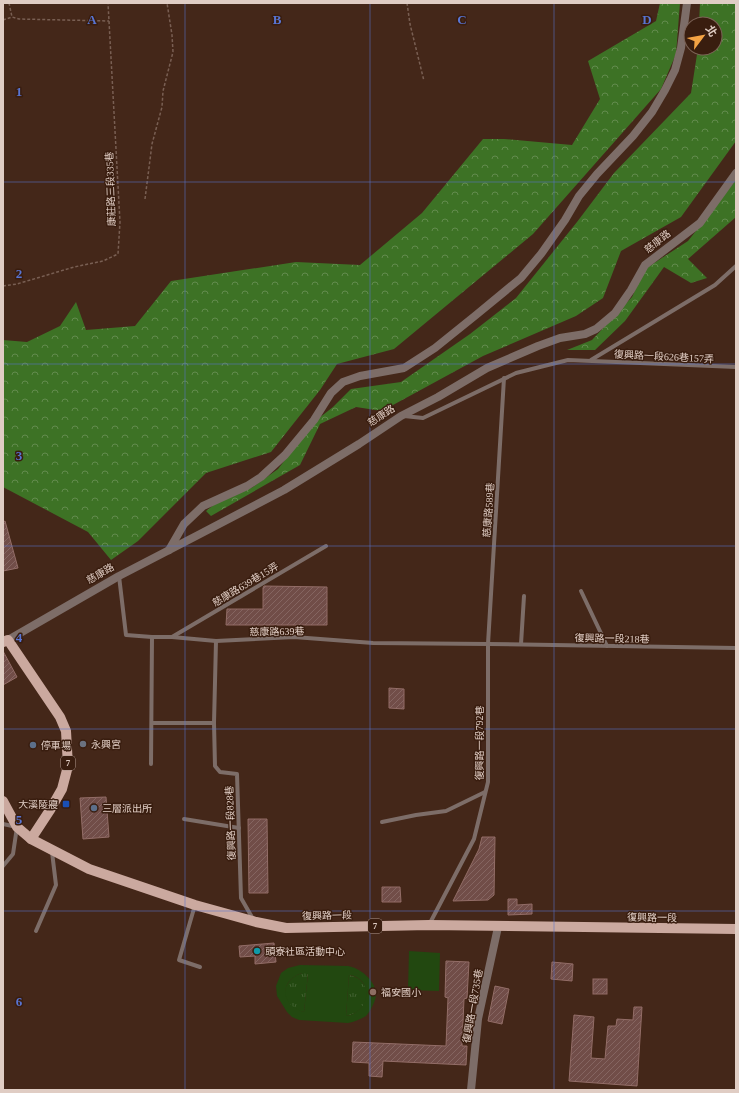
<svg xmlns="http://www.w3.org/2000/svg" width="739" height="1093" viewBox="0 0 739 1093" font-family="'Times New Roman','Noto Sans TC',serif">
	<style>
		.grass { fill: url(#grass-tufts) }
		.forest { fill: url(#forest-crowns) }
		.pitch { fill: #224810; fill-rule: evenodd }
		.building { fill: url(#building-hatch); stroke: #936d67 }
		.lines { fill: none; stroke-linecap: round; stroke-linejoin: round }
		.path { stroke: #795f53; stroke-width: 1.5; stroke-dasharray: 3 2; stroke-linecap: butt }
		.service { stroke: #7d6d68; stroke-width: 4 }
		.minor { stroke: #7d6d68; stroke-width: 8 }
		.tertiary { stroke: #7d6d68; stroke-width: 8 }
		.primary { stroke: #cba99f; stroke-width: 10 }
		.grid { fill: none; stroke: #5874d2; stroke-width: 1; stroke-opacity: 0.55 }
		.worship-dot { fill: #6b7280; stroke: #391d0f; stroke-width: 1.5 }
		.service-dot { fill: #5c6f8a; stroke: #391d0f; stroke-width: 1.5 }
		.transit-dot { fill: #1a4fb4; stroke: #391d0f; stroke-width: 1.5 }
		.culture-dot { fill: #0f9aa8; stroke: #391d0f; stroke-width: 1.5 }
		.education-dot { fill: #8d6e63; stroke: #391d0f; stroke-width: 1.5 }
		.labels { text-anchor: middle; stroke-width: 3; stroke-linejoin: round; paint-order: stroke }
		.shield { fill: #391d0f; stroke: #ae988e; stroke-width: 1 }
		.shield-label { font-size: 9px; font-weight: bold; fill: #e0cdc4 }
		.street-label { font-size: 10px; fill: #e0cdc4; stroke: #391d0f }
		.poi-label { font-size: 10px; fill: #e0cdc4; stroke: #391d0f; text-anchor: start }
		.grid-label { font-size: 13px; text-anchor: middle; font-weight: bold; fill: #5874d2; stroke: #391d0f; stroke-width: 3; stroke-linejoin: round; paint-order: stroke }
	</style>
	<defs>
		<pattern id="grass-tufts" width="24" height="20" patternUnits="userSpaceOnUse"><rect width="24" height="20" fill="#224810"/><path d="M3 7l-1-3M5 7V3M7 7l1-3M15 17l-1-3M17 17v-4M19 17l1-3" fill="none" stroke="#426131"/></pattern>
		<pattern id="forest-crowns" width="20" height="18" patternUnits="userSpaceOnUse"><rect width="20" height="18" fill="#3d7225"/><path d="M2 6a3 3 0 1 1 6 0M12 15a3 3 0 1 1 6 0" fill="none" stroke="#628b4d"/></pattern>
		<pattern id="building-hatch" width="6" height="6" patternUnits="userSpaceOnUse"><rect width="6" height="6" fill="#714d48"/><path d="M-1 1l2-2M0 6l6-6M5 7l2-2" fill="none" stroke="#856561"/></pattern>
	</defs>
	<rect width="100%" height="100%" fill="#442719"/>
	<g class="grass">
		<path d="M302 973H308L304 1012C301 1011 298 1011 295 1009 278 998 284 979 302 973Z"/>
		<path d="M349 975C375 980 371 1012 346 1016Z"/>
	</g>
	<g class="forest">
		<polygon points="660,3 680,3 676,54 661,89 533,234 394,349 337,364 320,390 271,452 206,473 138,541 111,560 88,532 3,487 3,340 27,342 60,326 76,302 86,330 135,326 171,281 296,262 360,265 422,213 483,139 504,139 572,145 600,99 588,61 656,21"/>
		<polygon points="700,3 736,3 736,141 681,217 621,251 603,298 576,316 483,356 382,411 356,407 320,424 300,465 211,516 206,511 216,503 253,487 278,469 314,422 333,407 351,389 401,382 470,334 516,298 577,222 614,173 691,93 698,48 715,48 715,24 699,24"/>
		<polygon points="736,180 736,217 688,259 707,278 691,283 664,267 625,321 595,350 567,350 592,340 632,297 645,269 688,241"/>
	</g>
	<g class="pitch">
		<polygon points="409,951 440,953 439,991 408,990"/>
		<path d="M300 965 348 966C360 968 375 980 376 993 377 999 370 1012 366 1016 361 1019 354 1022 348 1023L299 1020 292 1017 287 1012 277 996 276 986 281 973 288 968ZM302 973 308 974 304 1012C281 1006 278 981 302 973ZM349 975C374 978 371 1012 346 1016Z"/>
	</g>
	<g class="building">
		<polygon points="5,521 18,568 3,571 3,522"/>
		<polygon points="264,586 327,587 327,625 226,625 227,609 263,609 263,588"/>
		<polygon points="3,651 17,677 3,685"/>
		<polygon points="389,688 404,689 404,709 389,708"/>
		<polygon points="106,797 109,837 83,839 80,798"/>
		<polygon points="248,819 267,819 268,893 249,893"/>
		<polygon points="482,837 495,837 494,895 488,900 453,901 479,849"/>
		<polygon points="382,887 400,887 401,902 382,902"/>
		<polygon points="508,899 517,899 517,905 532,904 532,914 508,915"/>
		<polygon points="274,943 276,962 255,964 255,956 240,957 239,946"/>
		<polygon points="446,961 469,962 467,998 464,999 462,1046 467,1046 466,1065 383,1061 382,1077 369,1076 369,1063 352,1062 353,1042 446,1046 448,998 445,997"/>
		<polygon points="552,962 573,964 572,981 551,979"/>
		<rect x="593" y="979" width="14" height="15"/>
		<polygon points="495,986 509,989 502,1024 488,1021"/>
		<polygon points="634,1007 642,1007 637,1086 569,1081 574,1015 594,1017 591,1058 605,1059 608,1026 616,1026 617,1019 633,1020"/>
	</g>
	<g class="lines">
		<g class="path">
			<polyline points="9,3 12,17"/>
			<polyline points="407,3 410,24 424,81"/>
			<polyline points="3,20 12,17 19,19 109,21"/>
			<polyline points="145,199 152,144 162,107 163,91 173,52 172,35 167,3"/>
			<polyline points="3,286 17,284 74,267 103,261 118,254 120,222 108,3"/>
		</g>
		<g class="service">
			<polyline points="591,360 715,285 736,266"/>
			<polyline points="404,416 423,418 516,373 568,360 736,367"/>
			<polyline points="119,576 126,635 152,637 172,637 216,641 294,637 373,643 488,644 736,648"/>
			<polyline points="581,591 607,646"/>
			<polyline points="172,637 326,546"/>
			<polyline points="216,641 214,723 215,766 220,772 237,774 241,898 253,919"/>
			<polyline points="521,644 524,596"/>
			<polyline points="152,723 214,723"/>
			<polyline points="151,764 152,637"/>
			<polyline points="184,819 239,828"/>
			<polyline points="382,822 416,815 446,811 485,792"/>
			<polyline points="3,824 17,827 13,854 3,866"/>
			<polyline points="195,905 179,960 200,967"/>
			<polyline points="430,923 474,839 488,782 488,644 504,378"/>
			<polyline points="36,931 56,885 52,852"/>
		</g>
		<polyline class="minor" points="471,1090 478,1019 498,927"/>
		<g class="tertiary">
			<polyline points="169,550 184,524 203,506 247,486 261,477 285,455 314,420 331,393 343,382 360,376 404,368 435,348 476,315 521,278 541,254 565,220 579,196 597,174 633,136 652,112 665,90 675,70 681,48 687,3"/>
			<polyline points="8,640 119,576 200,534 284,490 359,444 401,416 438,397 487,368 538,346 560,338 585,334 596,329 615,313 631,290 645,265 700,223 736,173"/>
		</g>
		<g class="primary">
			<polyline points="3,642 8,640 60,717 66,731 68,766 62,789 50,810 31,839"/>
			<polyline points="3,801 17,827 31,839 89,869 195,905 256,922 286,928 429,925 736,929"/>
		</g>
	</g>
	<path class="grid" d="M185 3V1090M370 3V1090M554 3V1090M3 182H736M3 364H736M3 546H736M3 729H736M3 911H736"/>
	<circle class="worship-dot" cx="83" cy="744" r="4"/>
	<g class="service-dot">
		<circle cx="33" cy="745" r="4"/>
		<circle cx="94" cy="808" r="4"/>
	</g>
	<rect class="transit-dot" x="62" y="800" width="8" height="8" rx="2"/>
	<circle class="culture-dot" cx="257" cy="951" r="4"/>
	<circle class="education-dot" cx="373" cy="992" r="4"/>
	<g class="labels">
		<g class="shield">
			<rect x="61" y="756" width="14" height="14" rx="3"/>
			<rect x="368" y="919" width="14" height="14" rx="3"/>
		</g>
		<g class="shield-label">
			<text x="68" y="766">7</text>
			<text x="375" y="929">7</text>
		</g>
		<g class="street-label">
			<text transform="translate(110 189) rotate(-92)" y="4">康莊路三段335巷</text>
			<text transform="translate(657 241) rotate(-38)" y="4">慈康路</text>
			<text transform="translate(664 356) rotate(3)" y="4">復興路一段626巷157弄</text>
			<text transform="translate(381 415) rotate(-33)" y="4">慈康路</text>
			<text transform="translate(488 510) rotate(-86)" y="4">慈康路589巷</text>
			<text transform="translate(100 573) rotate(-30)" y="4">慈康路</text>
			<text transform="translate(245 584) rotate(-31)" y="4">慈康路639巷15弄</text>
			<text transform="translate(277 631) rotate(-1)" y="4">慈康路639巷</text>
			<text transform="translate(612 638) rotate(1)" y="4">復興路一段218巷</text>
			<text transform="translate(479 743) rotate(-90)" y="4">復興路一段792巷</text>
			<text transform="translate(230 823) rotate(-92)" y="4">復興路一段828巷</text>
			<text transform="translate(327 915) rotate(-1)" y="4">復興路一段</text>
			<text transform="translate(652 917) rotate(1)" y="4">復興路一段</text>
			<text transform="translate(472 1006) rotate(-80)" y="4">復興路一段735巷</text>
		</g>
		<g class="poi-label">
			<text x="91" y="748">永興宮</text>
			<text x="41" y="749">停車場</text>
			<text x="58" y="808" text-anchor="end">大溪陵寢</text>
			<text x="102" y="812">三層派出所</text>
			<text x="265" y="955">頭寮社區活動中心</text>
			<text x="381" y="996">福安國小</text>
		</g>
	</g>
	<g class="grid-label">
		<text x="92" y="24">A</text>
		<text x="277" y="24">B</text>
		<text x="462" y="24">C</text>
		<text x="647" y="24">D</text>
		<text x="19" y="96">1</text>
		<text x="19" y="278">2</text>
		<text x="19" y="460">3</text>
		<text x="19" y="642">4</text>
		<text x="19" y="824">5</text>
		<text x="19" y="1006">6</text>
	</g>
	<rect width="739" height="1093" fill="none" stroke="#e0cdc4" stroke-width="8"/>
	<g transform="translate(703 36) rotate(58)"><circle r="19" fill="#391d0f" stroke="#7c6357"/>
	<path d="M0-3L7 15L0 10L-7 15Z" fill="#f4a344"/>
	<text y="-6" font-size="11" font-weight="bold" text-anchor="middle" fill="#e0cdc4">北</text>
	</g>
</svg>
